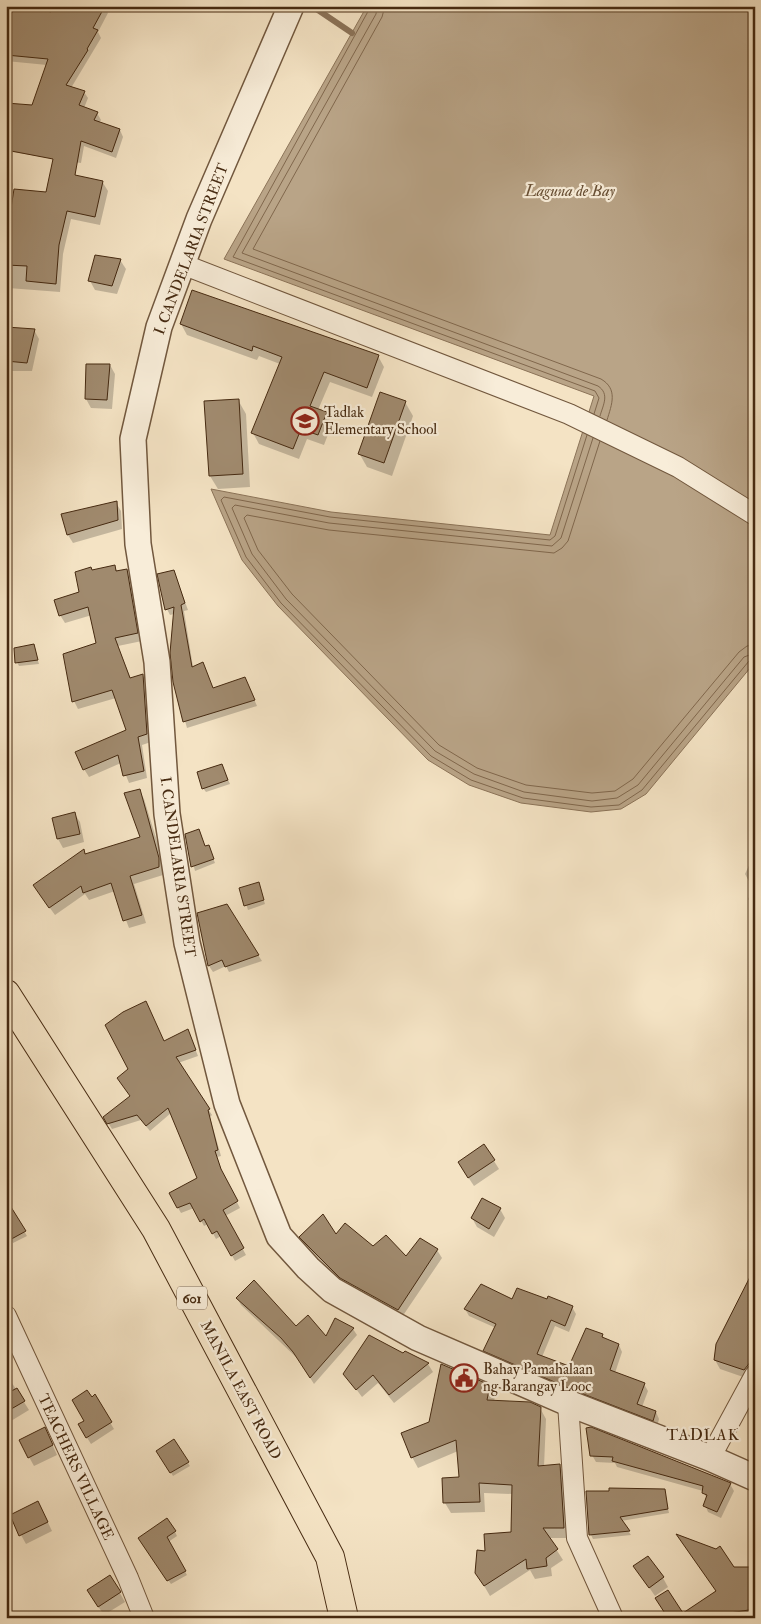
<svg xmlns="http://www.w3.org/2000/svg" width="761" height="1624" viewBox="0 0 761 1624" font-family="'IM FELL Double Pica',serif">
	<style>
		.water { fill: #b9a487; stroke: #8b7358 }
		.shadow { fill: #0003 }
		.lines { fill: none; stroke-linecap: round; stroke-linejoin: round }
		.shore { stroke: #80674c; stroke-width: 1 }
		.stream { stroke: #8b7358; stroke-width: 6 }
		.building { fill: #a08a6e; stroke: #462a11 }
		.minor-casing { stroke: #72583e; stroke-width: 22 }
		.tertiary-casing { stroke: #72583e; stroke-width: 28 }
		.primary-casing { stroke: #462a11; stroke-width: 30 }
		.minor { stroke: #f8edd9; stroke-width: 20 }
		.tertiary { stroke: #f8edd9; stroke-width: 25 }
		.primary { stroke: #f4e3c4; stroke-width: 28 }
		.labels { text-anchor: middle; stroke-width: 4.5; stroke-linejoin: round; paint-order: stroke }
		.shield { fill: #f8edd9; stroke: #7b644d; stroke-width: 1 }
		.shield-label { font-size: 14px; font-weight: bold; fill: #462a11 }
		.street-label { font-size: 15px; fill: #462a11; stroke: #f8edd9 }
		.poi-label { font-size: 15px; fill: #462a11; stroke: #f8edd9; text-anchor: start }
		.water-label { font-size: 16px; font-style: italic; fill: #684f34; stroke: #f8edd9 }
		.neighbourhood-label { font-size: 16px; letter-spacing: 1px; fill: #462a11; stroke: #f8edd9 }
	</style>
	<rect width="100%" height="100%" fill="#f4e3c4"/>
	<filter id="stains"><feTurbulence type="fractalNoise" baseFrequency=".004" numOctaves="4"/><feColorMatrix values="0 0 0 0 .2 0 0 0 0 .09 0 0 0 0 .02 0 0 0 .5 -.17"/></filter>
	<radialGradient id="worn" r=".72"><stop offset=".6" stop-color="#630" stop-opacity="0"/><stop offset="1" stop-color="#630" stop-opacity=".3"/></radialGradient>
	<polygon class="water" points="367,6 755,6 755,662 646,794 621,809 591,812 521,803 469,785 428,760 278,606 242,560 211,489 331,512 550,535 594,396 224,259"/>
	<g class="shadow">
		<polygon points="6,6 104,6 108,13 98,32 101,38 71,88 84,92 88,98 84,108 97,113 101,120 99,123 120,130 123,137 116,158 84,146 81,163 6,151 6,105 33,106 47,65 6,61"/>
		<polygon points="6,175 13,184 11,201 6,201"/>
		<polygon points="87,179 103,183 108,191 100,225 71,219 63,254 60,292 8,288 10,328 34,330 39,339 32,371 6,371 6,226 10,226 47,193"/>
		<polygon points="120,260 126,269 117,294 95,290 90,281"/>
		<polygon points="181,324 378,356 384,367 372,397 330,382 318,410 326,413 332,424 324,445 307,439 299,459 259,444 253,433 280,364 259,356 257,360 187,335"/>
		<polygon points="110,365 115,374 112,409 91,408 86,399"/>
		<polygon points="238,400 246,414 250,487 218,489 210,476"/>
		<polygon points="405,402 413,416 392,476 367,467 359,453"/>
		<polygon points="116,503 121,511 122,529 73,543 68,535"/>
		<polygon points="114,566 118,572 127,570 131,578 142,641 118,646 131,679 143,676 147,684 151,742 142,745 147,778 129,783 121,763 89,777 84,769 128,731 116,698 78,709 74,701 98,644 92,615 65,623 60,615 81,593 92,571"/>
		<polygon points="174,572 188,610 184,611 193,667 213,689 248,685 257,706 187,728 174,682 174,614 170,615 167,609"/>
		<polygon points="33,645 39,664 19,666 17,662"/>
		<polygon points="222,766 230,784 206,792 203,788"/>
		<polygon points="139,790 144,799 161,854 163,875 134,884 146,923 129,928 115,891 89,900 85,894 55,915 39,893 84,851 86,855 141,838"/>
		<polygon points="74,813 80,822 84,842 63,848 58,839"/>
		<polygon points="186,835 210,851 215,863 195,871"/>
		<polygon points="755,853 755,885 750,883 745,874"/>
		<polygon points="259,884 265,904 248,910 241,888"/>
		<polygon points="755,885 755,909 748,899"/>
		<polygon points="226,906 262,961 229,972 226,966 213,972 209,966 198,914"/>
		<polygon points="188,1031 198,1056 178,1063 212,1115 210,1117 221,1156 217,1157 224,1177 240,1208 225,1216 246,1255 235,1261 221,1236 216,1239 208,1224 204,1226 194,1208 181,1213 170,1194 199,1179 171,1113 150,1131 141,1120 112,1129 105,1118 131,1097 164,1042"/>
		<polygon points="494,1161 499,1169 474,1186 464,1171"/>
		<polygon points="6,1202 27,1236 13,1243 6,1231"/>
		<polygon points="500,1209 505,1218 494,1237 477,1227 472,1218"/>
		<polygon points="336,1236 406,1258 420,1239 437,1250 442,1258 402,1317 346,1286 305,1245 300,1237"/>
		<polygon points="755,1276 755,1374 749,1379 720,1369 715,1360"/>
		<polygon points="237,1298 296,1328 327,1338 335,1319 353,1329 357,1335 314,1384 298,1359 241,1305"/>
		<polygon points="512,1300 572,1307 576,1314 569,1332 555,1326 542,1357 570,1368 602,1335 605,1340 619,1345 622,1352 615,1373 644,1384 648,1391 642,1407 656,1412 659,1419 657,1427 489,1357 485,1351 496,1328 469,1316 465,1309"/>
		<polygon points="403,1354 428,1364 433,1372 394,1403 378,1383 362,1397 345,1374"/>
		<polygon points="6,1368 9,1373 7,1375 29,1410 6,1424"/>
		<polygon points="489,1386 495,1396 494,1402 540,1408 546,1419 544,1467 559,1465 565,1475 570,1538 549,1538 563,1560 551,1568 552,1576 535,1579 530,1570 490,1596 476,1572 512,1533 513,1494 484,1493 485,1512 451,1513 445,1503 460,1478 458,1451 418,1468 412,1457 430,1423"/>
		<polygon points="94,1396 114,1429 91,1444 79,1425 85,1421 91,1398"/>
		<polygon points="588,1429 730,1484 734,1491 721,1518 708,1512 705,1505 707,1499 703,1491 617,1467 615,1463 596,1462 592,1455"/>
		<polygon points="49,1437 57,1455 34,1466 29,1457"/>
		<polygon points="158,1452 188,1463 190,1466 173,1476"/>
		<polygon points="664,1490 669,1513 621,1521 631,1535 593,1539 591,1535 587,1493"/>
		<polygon points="43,1512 52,1531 26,1544 21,1535"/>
		<polygon points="175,1532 177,1536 168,1542 187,1575 171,1584 142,1542"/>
		<polygon points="635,1567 663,1578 668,1587 655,1596"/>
		<polygon points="733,1568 755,1605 752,1616 694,1618"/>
		<polygon points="110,1576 125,1602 104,1615 93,1599"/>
	</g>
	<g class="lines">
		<g class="shore">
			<polyline points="371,6 233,257 595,391 599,398 594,414"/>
			<path d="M377 6 376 14 242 253 598 386C610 394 603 405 600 416"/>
			<path d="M385 6 382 17 253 249 601 379C618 389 612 404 607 420"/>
			<polyline points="587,435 555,536 550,540 330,517 224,497 221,500 246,557 281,603 431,756 471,780 523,798 591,807 619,805 642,790 749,661 755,659"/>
			<polyline points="593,438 561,538 552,546 329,523 235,505 232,508 252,554 286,599 435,751 474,774 524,792 592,801 617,798 638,785 744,657 755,653"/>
			<polyline points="600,441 568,541 562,548 554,553 329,530 247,515 244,518 258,550 292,594 439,745 477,768 526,785 592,793 615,791 633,779 739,652 747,646 755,645"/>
		</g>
		<polyline class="stream" points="312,6 352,33"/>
	</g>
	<g class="building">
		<polygon points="6,6 21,6 51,12 54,6 105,6 93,28 98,30 87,49 88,50 66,85 85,91 79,105 98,112 94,120 120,129 112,152 81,141 75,175 103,181 95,217 67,211 59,245 56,284 26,281 27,266 6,265 6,240 14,189 46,192 53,159 6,150 6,103 32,105 48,59 6,55"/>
		<polygon points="95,255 121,259 112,286 88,281"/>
		<polygon points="192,290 379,355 367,388 324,372 310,406 327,412 318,435 301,429 293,449 251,433 282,357 253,346 252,351 180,324"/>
		<polygon points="6,327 35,329 27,363 6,361"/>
		<polygon points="86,364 110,364 107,400 85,399"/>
		<polygon points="380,392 406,401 384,463 358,454"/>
		<polygon points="239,399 243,474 209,476 204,401"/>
		<polygon points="117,501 118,520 67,535 61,514"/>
		<polygon points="115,565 116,571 127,569 138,633 115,638 130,678 143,674 147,734 138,737 144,771 123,776 118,755 83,770 75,752 126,730 112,690 72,702 63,654 96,643 88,607 59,616 54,600 79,592 75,572 91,567 92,570"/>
		<polygon points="174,570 185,603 181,605 192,667 203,662 213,688 245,677 255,700 183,722 173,682 170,653 174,607 165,610 157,574"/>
		<polygon points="34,644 38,660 15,663 14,648"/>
		<polygon points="222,764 228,780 202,789 197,772"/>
		<polygon points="140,789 159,858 159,867 130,876 142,915 123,921 111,883 83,893 81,886 49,908 33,885 84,849 85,854 140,837 124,793"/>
		<polygon points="75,812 80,834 57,839 52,818"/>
		<polygon points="199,829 205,846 209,845 214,859 191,867 185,834"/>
		<polygon points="259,882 264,900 244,906 239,888"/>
		<polygon points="227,904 259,955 225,967 222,960 208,966 197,913"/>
		<polygon points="146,1001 164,1041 188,1029 196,1050 176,1057 210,1109 208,1110 218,1150 215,1151 221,1169 238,1201 223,1210 244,1248 231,1256 217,1231 212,1234 204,1219 200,1222 190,1203 177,1208 169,1193 197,1178 168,1108 146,1126 137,1115 107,1124 103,1117 130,1096 117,1078 128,1069 105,1025 123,1012"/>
		<polygon points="484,1144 495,1160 468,1178 458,1162"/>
		<polygon points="482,1198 501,1208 489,1229 471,1218"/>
		<polygon points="6,1199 26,1231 6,1242"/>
		<polygon points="323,1214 336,1234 345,1223 373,1246 386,1235 406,1256 420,1238 438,1249 398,1310 340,1278 299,1237"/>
		<polygon points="755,1267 755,1356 744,1370 714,1360 716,1344"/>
		<polygon points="254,1280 296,1326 308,1315 326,1336 335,1318 354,1328 310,1378 293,1352 281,1338 236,1298"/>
		<polygon points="481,1284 512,1299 517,1288 547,1299 548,1296 573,1306 565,1326 551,1320 537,1354 569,1366 586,1328 603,1334 602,1337 619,1344 610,1370 645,1383 637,1404 656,1411 653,1421 573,1390 483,1351 496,1324 464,1309"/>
		<polygon points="369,1335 403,1353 405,1351 429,1363 389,1395 373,1375 356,1390 343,1374"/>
		<polygon points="441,1364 490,1385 487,1400 530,1402 541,1407 538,1466 560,1464 564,1528 543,1528 558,1549 546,1558 547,1566 527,1569 526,1559 484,1586 475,1573 477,1550 485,1551 484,1534 511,1532 512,1485 479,1483 480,1502 443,1503 442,1478 459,1477 456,1440 411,1458 401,1433 429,1422"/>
		<polygon points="17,1388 25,1401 6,1412 6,1394"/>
		<polygon points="87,1390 92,1397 95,1394 112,1422 86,1438 78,1424 84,1421 72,1400"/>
		<polygon points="45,1427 53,1445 28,1458 19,1440"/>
		<polygon points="591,1427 731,1483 717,1512 703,1506 707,1495 702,1493 703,1486 612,1461 613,1457 590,1456 586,1428"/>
		<polygon points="174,1439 189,1462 170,1473 156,1451"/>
		<polygon points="609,1488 665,1489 668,1509 620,1517 630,1531 589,1535 586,1491 609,1491"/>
		<polygon points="38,1501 48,1522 19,1536 10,1515"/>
		<polygon points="167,1518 176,1531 167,1537 186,1571 167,1581 138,1538"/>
		<polygon points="676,1534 716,1549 720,1546 734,1567 755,1567 755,1609 723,1614 717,1618 668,1618 655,1598 668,1590 683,1613 716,1591"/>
		<polygon points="648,1556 664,1577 649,1588 633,1566"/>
		<polygon points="110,1575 121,1592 98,1607 87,1590"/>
	</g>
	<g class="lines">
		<g class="minor-casing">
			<g id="minor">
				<polyline points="182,264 569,414 678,467 755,515"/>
				<polyline points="6,1316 128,1578 144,1618"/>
				<polyline points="568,1403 577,1538 613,1618"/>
				<polyline points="710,1458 755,1375"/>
			</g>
		</g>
		<g class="tertiary-casing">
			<polyline id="tertiary" points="291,6 199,219 159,327 133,439 138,544 157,662 167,814 187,943 227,1104 279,1236 308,1268 332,1290 418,1338 568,1403 710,1458 755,1478"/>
		</g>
		<g class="primary-casing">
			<polyline id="primary" points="6,994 156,1229 330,1557 344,1618"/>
		</g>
		<use href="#minor" class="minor"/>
		<use href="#tertiary" class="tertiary"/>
		<use href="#primary" class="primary"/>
	</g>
	<defs>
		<g id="school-ring" transform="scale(1.4375)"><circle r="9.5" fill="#f8edd9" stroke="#8f2418" stroke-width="1.5"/><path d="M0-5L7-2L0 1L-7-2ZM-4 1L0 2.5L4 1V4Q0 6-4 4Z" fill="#8f2418"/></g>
		<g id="civic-ring" transform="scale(1.4375)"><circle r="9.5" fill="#f8edd9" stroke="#8f2418" stroke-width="1.5"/><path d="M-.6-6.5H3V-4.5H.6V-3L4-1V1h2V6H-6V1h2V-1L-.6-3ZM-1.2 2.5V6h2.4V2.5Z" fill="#8f2418"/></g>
	</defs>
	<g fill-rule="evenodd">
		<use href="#school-ring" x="305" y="421"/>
		<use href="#civic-ring" x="464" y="1378"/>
	</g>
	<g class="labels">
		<rect class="shield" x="177" y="1286.5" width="30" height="23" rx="4"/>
		<g class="shield-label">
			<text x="192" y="1303">601</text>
		</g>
		<g class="street-label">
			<text transform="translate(191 249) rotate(-69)" y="5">I. CANDELARIA STREET</text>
			<text transform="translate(178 867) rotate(82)" y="5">I. CANDELARIA STREET</text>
			<text transform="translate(241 1390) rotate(62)" y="5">MANILA EAST ROAD</text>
			<text transform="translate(76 1467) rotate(65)" y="5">TEACHERS VILLAGE</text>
		</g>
		<g class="poi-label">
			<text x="324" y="417">Tadlak<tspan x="324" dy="17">Elementary School</tspan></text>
			<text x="483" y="1374">Bahay Pamahalaan<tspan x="483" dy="17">ng Barangay Looc</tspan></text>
		</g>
		<g class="water-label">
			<text x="570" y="196">Laguna de Bay</text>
		</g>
		<g class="neighbourhood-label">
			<text x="703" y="1440">TADLAK</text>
		</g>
	</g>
	<rect width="761" height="1624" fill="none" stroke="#f4e3c4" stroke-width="25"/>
	<rect x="8" y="8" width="746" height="1609" fill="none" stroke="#462a11" stroke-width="2.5"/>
	<rect x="12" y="12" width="736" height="1599" fill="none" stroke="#462a11"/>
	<rect width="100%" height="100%" filter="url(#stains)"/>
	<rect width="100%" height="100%" fill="url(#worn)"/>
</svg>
